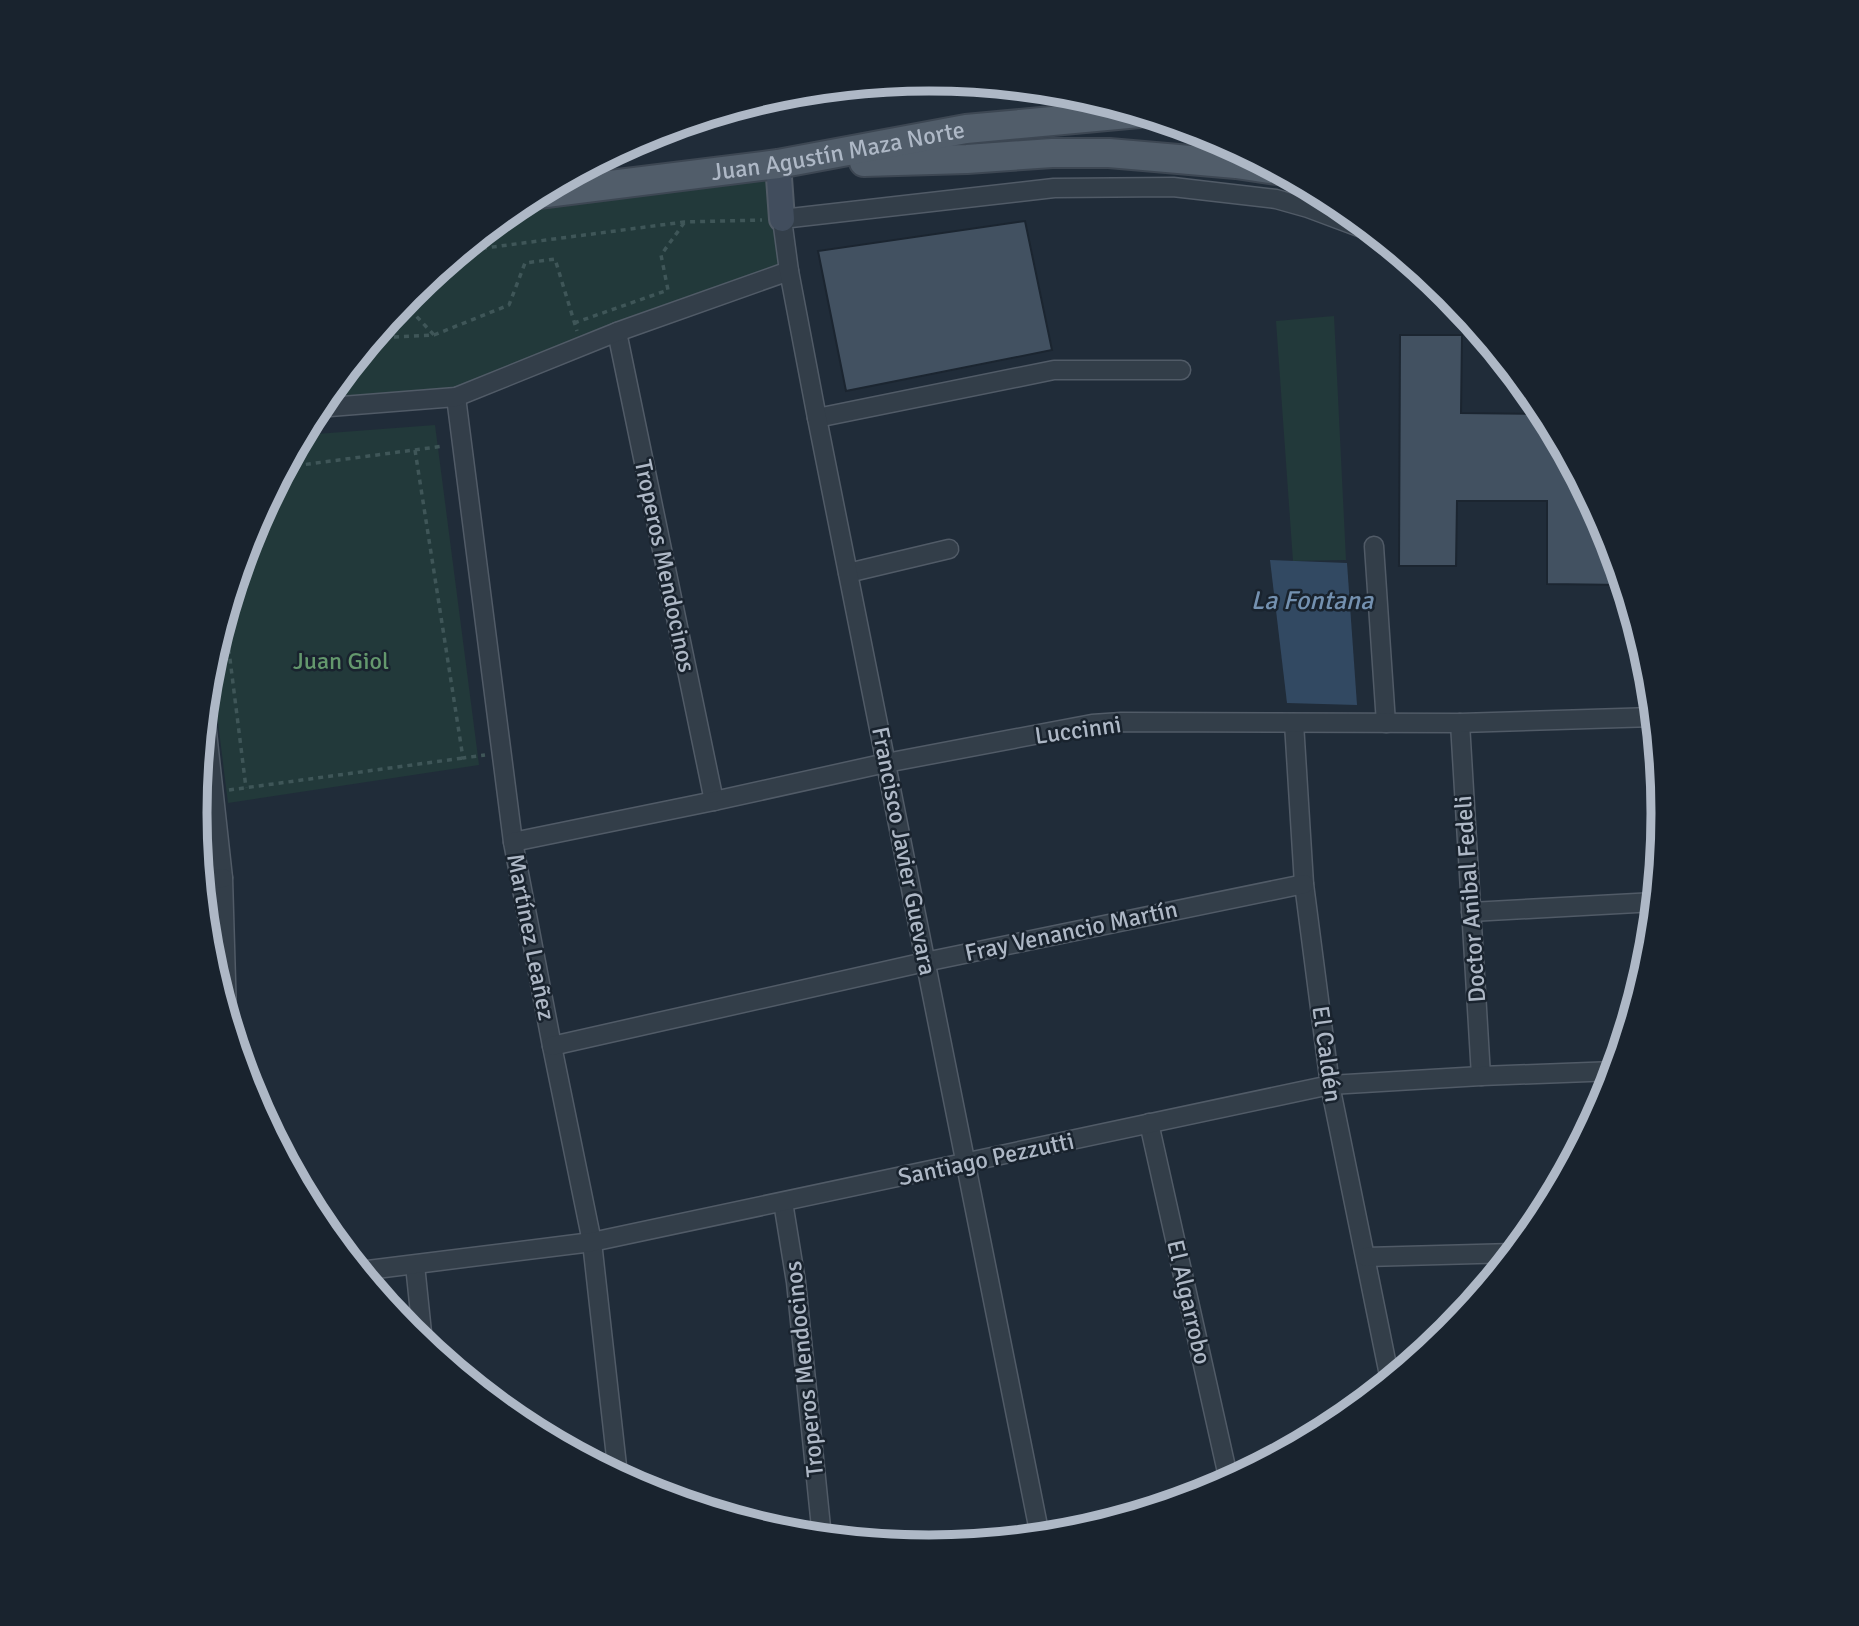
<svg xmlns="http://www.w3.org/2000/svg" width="1859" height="1626" viewBox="0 0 1859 1626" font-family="Signika,sans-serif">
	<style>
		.green { fill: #22393a }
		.water { fill: #324962 }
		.building { fill: #425161; stroke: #1b2530; stroke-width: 2 }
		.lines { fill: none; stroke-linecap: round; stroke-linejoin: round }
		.street-casing { stroke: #515b67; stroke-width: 21 }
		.secondary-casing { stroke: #515b67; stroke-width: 28 }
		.primary-casing { stroke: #3d4753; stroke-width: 32 }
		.path { stroke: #3f5658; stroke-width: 3.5; stroke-dasharray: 5 5; stroke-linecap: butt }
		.street { stroke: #333e49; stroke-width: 18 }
		.secondary { stroke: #414d5d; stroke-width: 24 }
		.primary { stroke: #515d6a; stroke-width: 28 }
		.labels { text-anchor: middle; stroke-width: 5; stroke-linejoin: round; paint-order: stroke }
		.street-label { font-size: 24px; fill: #aeb8c6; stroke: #19232e }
		.park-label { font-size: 24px; fill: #64986d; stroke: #19232e }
		.water-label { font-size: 26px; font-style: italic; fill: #7491b0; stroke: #19232e }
		.rim { fill: none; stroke: #aeb8c6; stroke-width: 9 }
	</style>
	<rect width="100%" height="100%" fill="#202c39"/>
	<g class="green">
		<polygon points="778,164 789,271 456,397 319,405 411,294 522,202 538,194"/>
		<polygon points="1334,316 1346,560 1293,561 1276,321"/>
		<polygon points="435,425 479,765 228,803 211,666 251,532 303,435"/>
	</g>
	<polygon class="water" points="1270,560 1347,563 1357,705 1287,703"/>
	<g class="building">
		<polygon points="1025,221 1052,350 846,391 818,251"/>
		<polygon points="1400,335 1462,335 1461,413 1545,414 1608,532 1624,585 1547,584 1547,501 1457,501 1456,566 1399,566"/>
	</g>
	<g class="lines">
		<g class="street-casing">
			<g id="street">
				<polyline points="617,332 714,801"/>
				<polyline points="456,397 513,842 552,1046 592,1242 618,1475"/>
				<polyline points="317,408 456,397 617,332 789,271"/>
				<polyline points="817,418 1054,370 1181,370"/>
				<polyline points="1374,546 1386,723"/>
				<polyline points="848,573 949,549"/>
				<polyline points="205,714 223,878 227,1015"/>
				<polyline points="1294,723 1304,884 1330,1085 1390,1380"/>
				<polyline points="1460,723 1481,1076"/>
				<polyline points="513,842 714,801 886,763 1092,724 1121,722 1460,723 1654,717"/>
				<polyline points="202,879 223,878"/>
				<polyline points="1471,912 1655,902"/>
				<polyline points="552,1046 925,962 1304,884"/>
				<polyline points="1149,1123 1229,1481"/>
				<polyline points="783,1202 796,1282 822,1537"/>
				<polyline points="1366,1257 1514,1253"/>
				<polyline points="415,1265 423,1342"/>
				<polyline points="360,1271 592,1242 1330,1085 1481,1076 1615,1071"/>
				<polyline points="1040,1536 817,418 789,271 782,219 1054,188 1173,187 1276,199 1308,208 1375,233"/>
			</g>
		</g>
		<g class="secondary-casing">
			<polyline id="secondary" points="778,164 782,219"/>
		</g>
		<g class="primary-casing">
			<g id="primary">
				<polyline points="864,162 967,159 1052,153 1109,153 1236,164 1277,170"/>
				<path id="s1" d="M538 194 778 164 966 129 1139 113"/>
			</g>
		</g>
		<g class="path">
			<polyline points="462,251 684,222 762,220"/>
			<polyline points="403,302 434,335"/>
			<polyline points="574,323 668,290 661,255 684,223"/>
			<polyline points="374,338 434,335 509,305 525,263 555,259 577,331"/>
			<polyline points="415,450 463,758 485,755"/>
			<polyline points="286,467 444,446"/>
			<polyline points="225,619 246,788"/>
			<polyline points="229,790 463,758"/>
		</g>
		<use href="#street" class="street"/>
		<use href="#secondary" class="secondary"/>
		<use href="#primary" class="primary"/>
	</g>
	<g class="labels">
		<g class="street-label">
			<text dy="8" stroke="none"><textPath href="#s1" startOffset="303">Juan Agustín Maza Norte</textPath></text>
			<text transform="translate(665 566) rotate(78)" y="8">Troperos Mendocinos</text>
			<text transform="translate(1078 730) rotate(-8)" y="8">Luccinni</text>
			<text transform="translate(904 851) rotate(79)" y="8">Francisco Javier Guevara</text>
			<text transform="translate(1470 899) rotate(-94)" y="8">Doctor Anibal Fedeli</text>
			<text transform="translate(1071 931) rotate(-12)" y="8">Fray Venancio Martín</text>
			<text transform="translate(531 937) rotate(79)" y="8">Martínez Leañez</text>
			<text transform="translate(1327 1054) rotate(82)" y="8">El Caldén</text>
			<text transform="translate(986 1159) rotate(-12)" y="8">Santiago Pezzutti</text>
			<text transform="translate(1189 1302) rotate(77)" y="8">El Algarrobo</text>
			<text transform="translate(804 1369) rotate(-96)" y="8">Troperos Mendocinos</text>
		</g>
		<g class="park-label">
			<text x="341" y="669">Juan Giol</text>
		</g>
		<g class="water-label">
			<text x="1312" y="609">La Fontana</text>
		</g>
	</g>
	<path d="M0 0H1859V1626H0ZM207 813a722 722 0 1 1 1444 0a722 722 0 1 1-1444 0Z" fill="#19232e" fill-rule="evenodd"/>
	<path class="rim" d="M207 813a722 722 0 1 1 1444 0a722 722 0 1 1-1444 0Z"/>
</svg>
